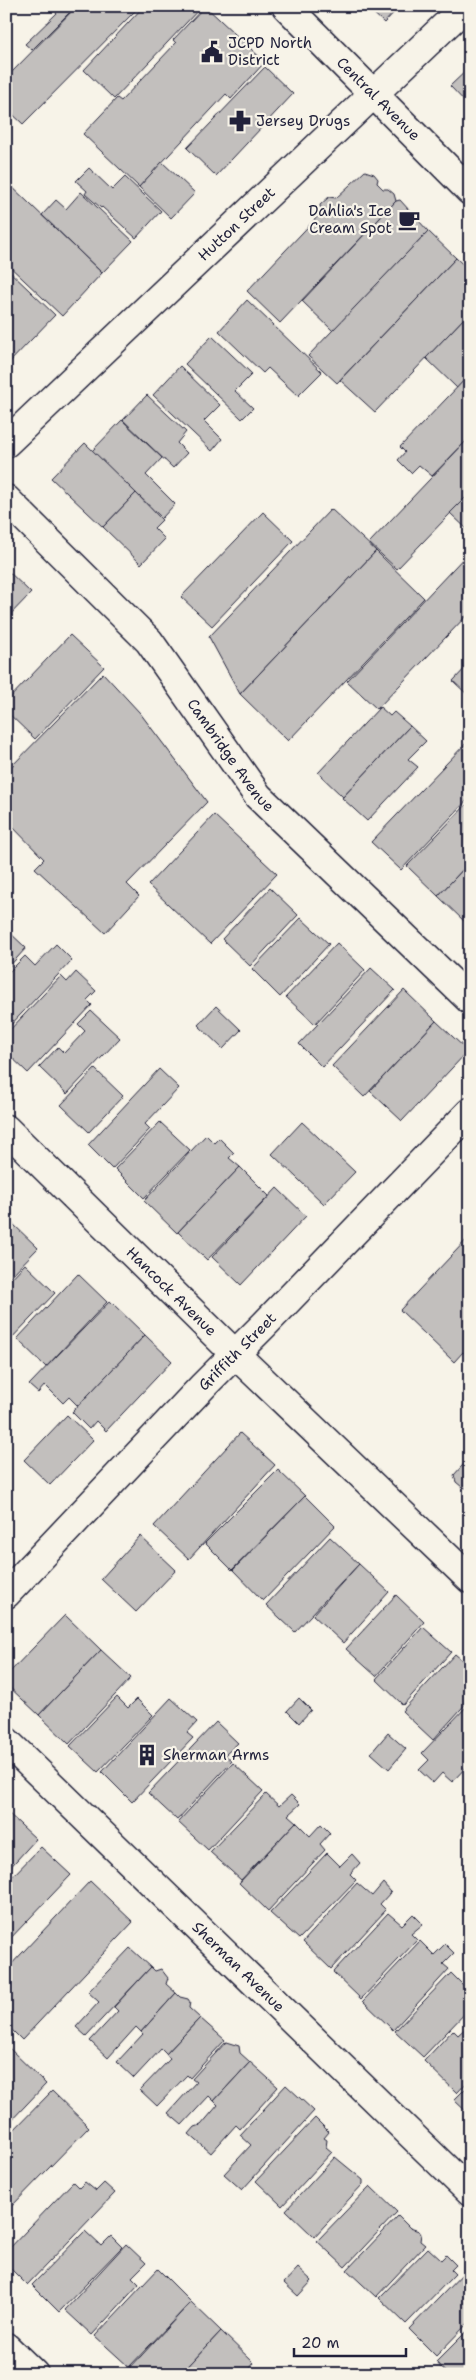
<svg xmlns="http://www.w3.org/2000/svg" width="476" height="2380" viewBox="0 0 476 2380" font-family="'Shantell Sans',sans-serif">
	<style>
		.building { fill: #c2bfbd; stroke: #22223b }
		.lines { fill: none; stroke-linecap: round; stroke-linejoin: round }
		.minor-casing { stroke: #22223b; stroke-width: 31 }
		.major-casing { stroke: #22223b; stroke-width: 31 }
		.minor { stroke: #f7f3e8; stroke-width: 28 }
		.major { stroke: #f7f3e8; stroke-width: 28 }
		.labels { text-anchor: middle; stroke-width: 4.5; stroke-linejoin: round; paint-order: stroke }
		.poi-label { font-size: 15px; fill: #22223b; stroke: #f7f3e8; text-anchor: start }
		.street-label { font-size: 15px; fill: #22223b; stroke: #f7f3e8 }
	</style>
	<rect width="100%" height="100%" fill="#f7f3e8"/>
	<filter id="ink" filterUnits="userSpaceOnUse"><feTurbulence type="fractalNoise" baseFrequency=".02" numOctaves="2"/><feDisplacementMap in="SourceGraphic" scale="10" xChannelSelector="R" yChannelSelector="G"/><feConvolveMatrix kernelMatrix="1 2 1 2 8 2 1 2 1" color-interpolation-filters="sRGB"/></filter>
	<g filter="url(#ink)">
		<g class="building">
			<polygon points="50,6 76,6 32,50 25,44 57,13"/>
			<polygon points="77,6 140,6 23,124 6,108 6,78"/>
			<polygon points="144,6 202,6 114,99 84,70"/>
			<polygon points="205,6 265,62 231,99 226,94 139,187 83,134 117,98 121,101 176,43 173,40"/>
			<polygon points="366,6 400,6 384,23"/>
			<polygon points="265,67 293,94 216,176 187,148"/>
			<polygon points="470,67 470,107 450,86"/>
			<polygon points="162,162 195,193 171,218 139,187"/>
			<polygon points="89,168 112,190 125,177 161,211 136,238 102,207 101,208 85,194 87,191 76,181"/>
			<polygon points="365,171 374,174 378,179 377,183 383,189 388,189 394,194 396,201 280,323 247,291 321,213 320,205 329,197 336,198"/>
			<polygon points="6,181 102,273 62,316 6,263"/>
			<polygon points="81,192 133,241 102,273 42,215 56,200 66,209"/>
			<polygon points="400,200 428,231 333,331 302,301 396,201"/>
			<polygon points="428,231 456,258 337,383 308,356"/>
			<polygon points="456,258 470,271 470,312 375,412 340,380"/>
			<polygon points="6,268 55,315 6,366"/>
			<polygon points="247,300 322,372 298,396 268,368 263,373 219,331"/>
			<polygon points="470,312 470,374 457,388 426,358"/>
			<polygon points="212,336 252,374 235,391 253,408 242,419 185,364"/>
			<polygon points="180,366 220,405 204,421 222,439 212,451 153,395"/>
			<polygon points="470,374 470,437 432,476 419,465 411,473 398,460 405,452 400,447"/>
			<polygon points="147,395 186,432 177,443 187,453 173,468 123,420"/>
			<polygon points="122,420 162,458 146,475 175,504 162,518 92,451"/>
			<polygon points="470,437 470,493 397,569 369,543"/>
			<polygon points="85,443 136,493 103,527 51,478"/>
			<polygon points="136,493 162,520 154,528 165,539 141,564 103,527"/>
			<polygon points="470,493 470,532 450,513"/>
			<polygon points="331,509 376,551 240,694 209,637"/>
			<polygon points="263,512 293,541 212,626 181,597"/>
			<polygon points="376,551 424,598 288,741 240,694"/>
			<polygon points="470,551 470,612 377,709 347,681"/>
			<polygon points="6,569 31,593 6,619"/>
			<polygon points="70,635 104,667 35,739 6,711 6,702"/>
			<polygon points="470,663 470,697 453,681"/>
			<polygon points="103,673 140,713 207,802 127,884 139,896 105,933 35,868 44,859 6,820 6,772"/>
			<polygon points="380,707 390,716 394,712 410,726 343,797 318,773"/>
			<polygon points="410,726 426,741 408,759 418,767 367,821 342,798"/>
			<polygon points="470,739 470,797 401,870 371,842"/>
			<polygon points="470,801 470,862 438,896 407,866"/>
			<polygon points="214,815 277,874 210,944 148,885"/>
			<polygon points="470,862 470,919 466,923 438,896"/>
			<polygon points="270,888 298,915 250,966 222,939"/>
			<polygon points="301,918 329,944 280,997 252,969"/>
			<polygon points="6,929 26,948 6,970"/>
			<polygon points="337,943 365,970 315,1024 286,997"/>
			<polygon points="56,944 72,960 6,1030 6,975 25,956 35,966"/>
			<polygon points="371,968 395,990 322,1067 299,1044"/>
			<polygon points="76,972 96,991 87,1000 92,1005 28,1073 6,1052 6,1034 61,976 67,982"/>
			<polygon points="404,990 436,1021 364,1097 332,1066"/>
			<polygon points="216,1006 241,1030 223,1049 198,1025"/>
			<polygon points="91,1011 120,1038 67,1094 39,1067 58,1047 64,1053 85,1031 78,1024"/>
			<polygon points="436,1021 468,1051 402,1121 370,1091"/>
			<polygon points="95,1069 123,1096 89,1132 61,1105"/>
			<polygon points="159,1069 179,1088 145,1124 150,1129 112,1169 88,1145"/>
			<polygon points="160,1122 190,1150 144,1198 115,1169"/>
			<polygon points="302,1122 355,1172 324,1204 272,1154"/>
			<polygon points="206,1135 214,1143 219,1138 234,1153 229,1158 240,1167 177,1233 144,1201"/>
			<polygon points="240,1167 269,1196 207,1260 178,1232"/>
			<polygon points="277,1188 306,1216 241,1285 212,1257"/>
			<polygon points="11,1222 38,1248 6,1281 6,1227"/>
			<polygon points="470,1236 470,1353 467,1356 463,1352 454,1362 400,1310"/>
			<polygon points="25,1264 55,1293 6,1344 6,1284"/>
			<polygon points="78,1274 107,1302 46,1367 17,1339"/>
			<polygon points="110,1301 145,1335 78,1406 69,1397 63,1403 45,1385 38,1393 29,1385"/>
			<polygon points="145,1335 172,1361 106,1431 96,1421 89,1429 72,1412"/>
			<polygon points="67,1415 93,1440 50,1485 24,1460"/>
			<polygon points="240,1433 275,1465 189,1559 154,1526"/>
			<polygon points="470,1457 470,1489 462,1487 456,1482 454,1475"/>
			<polygon points="278,1470 305,1496 232,1570 205,1543"/>
			<polygon points="305,1496 335,1526 263,1601 233,1570"/>
			<polygon points="140,1536 176,1570 136,1612 101,1579"/>
			<polygon points="330,1537 359,1564 295,1632 266,1605"/>
			<polygon points="359,1564 389,1592 343,1643 313,1615"/>
			<polygon points="396,1595 424,1622 376,1676 346,1649"/>
			<polygon points="65,1615 101,1650 39,1715 6,1684 6,1676"/>
			<polygon points="423,1627 451,1652 403,1705 376,1679"/>
			<polygon points="101,1650 131,1678 69,1744 39,1715"/>
			<polygon points="455,1654 470,1667 470,1699 433,1740 402,1711"/>
			<polygon points="117,1697 128,1708 137,1699 153,1715 98,1772 70,1746"/>
			<polygon points="171,1698 197,1722 187,1733 193,1738 132,1802 102,1772"/>
			<polygon points="299,1698 311,1710 299,1723 287,1711"/>
			<polygon points="470,1703 470,1763 452,1782 442,1773 433,1783 419,1770 429,1760 422,1753"/>
			<polygon points="216,1722 238,1743 225,1755 232,1761 177,1820 148,1793"/>
			<polygon points="388,1733 406,1749 389,1769 371,1753"/>
			<polygon points="233,1763 263,1791 208,1850 178,1822"/>
			<polygon points="266,1794 279,1806 291,1795 300,1804 288,1815 296,1822 241,1880 210,1852"/>
			<polygon points="6,1811 36,1839 6,1872"/>
			<polygon points="296,1822 310,1836 321,1824 330,1833 320,1844 325,1850 268,1911 239,1883"/>
			<polygon points="41,1847 71,1875 6,1943 6,1883"/>
			<polygon points="327,1853 340,1866 352,1854 360,1863 350,1874 356,1880 299,1939 270,1913"/>
			<polygon points="90,1881 133,1922 22,2040 10,2028 6,2032 6,1970"/>
			<polygon points="357,1883 372,1896 383,1883 391,1892 380,1904 386,1910 331,1969 303,1942"/>
			<polygon points="388,1913 402,1925 413,1914 423,1924 411,1934 417,1940 361,1999 333,1972"/>
			<polygon points="420,1941 434,1955 445,1944 454,1953 443,1964 449,1969 393,2030 363,2001"/>
			<polygon points="130,1948 151,1967 86,2036 76,2027 99,2002 88,1992"/>
			<polygon points="151,1967 155,1971 161,1969 168,1978 166,1984 176,1993 141,2032 136,2027 108,2058 90,2041 118,2011 114,2007"/>
			<polygon points="451,1973 464,1986 470,1980 470,2008 423,2057 395,2031"/>
			<polygon points="176,1993 180,1997 188,1999 190,2002 189,2008 200,2018 166,2054 161,2049 134,2078 117,2062 143,2034 141,2032"/>
			<polygon points="200,2018 225,2040 190,2078 187,2075 157,2106 140,2090 170,2059 166,2054"/>
			<polygon points="470,2024 470,2079 457,2093 424,2061 453,2030 458,2035"/>
			<polygon points="226,2042 239,2046 240,2053 250,2062 214,2101 209,2096 182,2125 168,2113 196,2082 192,2079"/>
			<polygon points="6,2045 46,2084 6,2126"/>
			<polygon points="250,2062 278,2087 240,2129 236,2125 211,2153 189,2134 195,2127 201,2125 218,2105 214,2101"/>
			<polygon points="470,2084 470,2115 454,2100"/>
			<polygon points="286,2085 314,2111 242,2190 224,2174 251,2145 240,2135"/>
			<polygon points="52,2091 89,2127 6,2212 6,2138"/>
			<polygon points="315,2118 329,2132 324,2138 327,2140 326,2147 332,2152 282,2206 256,2181"/>
			<polygon points="335,2157 363,2180 363,2184 314,2237 286,2210"/>
			<polygon points="73,2182 79,2188 85,2182 96,2191 104,2183 115,2193 27,2285 6,2264 6,2252"/>
			<polygon points="370,2186 397,2212 345,2267 317,2241"/>
			<polygon points="398,2216 410,2228 419,2231 421,2234 420,2241 425,2245 376,2297 347,2270"/>
			<polygon points="85,2231 101,2246 111,2236 122,2247 59,2312 32,2285"/>
			<polygon points="126,2244 146,2263 132,2277 139,2284 92,2335 65,2310"/>
			<polygon points="428,2248 441,2260 446,2255 456,2265 451,2270 455,2274 406,2324 379,2298"/>
			<polygon points="470,2266 470,2321 436,2356 409,2329"/>
			<polygon points="298,2268 312,2281 298,2296 284,2283"/>
			<polygon points="158,2269 191,2302 129,2367 95,2336"/>
			<polygon points="191,2302 221,2331 181,2374 134,2374 129,2369"/>
			<polygon points="470,2328 470,2374 447,2374 436,2362"/>
			<polygon points="221,2331 254,2363 250,2368 244,2374 181,2374"/>
			<polygon points="250,2368 257,2374 244,2374"/>
		</g>
		<g class="lines">
			<g class="minor-casing">
				<g id="minor">
					<path id="s1" d="M6 443 466 6"/>
					<path id="s2" d="M6 499 149 641 258 796 470 1000"/>
					<path id="s3" d="M6 1129 235 1354 470 1579"/>
					<path id="s4" d="M6 1594 203 1386 264 1325 470 1112"/>
					<path id="s5" d="M6 1741 470 2192"/>
					<polyline points="6,2347 34,2374"/>
				</g>
			</g>
			<g class="major-casing">
				<g id="major">
					<path id="s6" d="M286 6 470 191"/>
				</g>
			</g>
			<use href="#minor" class="minor"/>
			<use href="#major" class="major"/>
		</g>
	</g>
	<defs>
		<g id="civic-bare" transform="scale(1.725)"><path d="M-.6-6.5H3V-4.5H.6V-3L4-1V1h2V6H-6V1h2V-1L-.6-3ZM-1.2 2.5V6h2.4V2.5Z" fill="#22223b" stroke="#f7f3e8" stroke-width="2.5" paint-order="stroke"/></g>
		<g id="pharmacy-bare" transform="scale(1.725)"><path d="M-2-6h4v4h4v4h-4v4h-4v-4h-4v-4h4Z" fill="#22223b" stroke="#f7f3e8" stroke-width="2.5" paint-order="stroke"/></g>
		<g id="cafe-bare" transform="scale(1.725)"><path d="M-5.5-4.5H6V0H3Q3 3.5 0 3.5H-2.5Q-5.5 3.5-5.5 0ZM3-3.2v2h1.7v-2ZM-6 4.5H4V6H-6Z" fill="#22223b" stroke="#f7f3e8" stroke-width="2.5" paint-order="stroke"/></g>
		<g id="building-bare" transform="scale(1.725)"><path d="M-4-6H4V6H1V3H-1V6H-4ZM-2.5-4.3h1.7v1.8h-1.7ZM.8-4.3h1.7v1.8H.8ZM-2.5-1h1.7V.8h-1.7ZM.8-1h1.7V.8H.8Z" fill="#22223b" stroke="#f7f3e8" stroke-width="2.5" paint-order="stroke"/></g>
	</defs>
	<g fill-rule="evenodd">
		<use href="#civic-bare" x="212" y="52"/>
		<use href="#pharmacy-bare" x="240" y="121"/>
		<use href="#cafe-bare" x="409" y="220"/>
		<use href="#building-bare" x="147" y="1755"/>
	</g>
	<g class="labels">
		<g class="poi-label">
			<text x="228" y="48">JCPD North<tspan x="228" dy="17">District</tspan></text>
			<text x="256" y="126">Jersey Drugs</text>
			<text x="392" y="216" text-anchor="end">Dahlia's Ice<tspan x="392" dy="17">Cream Spot</tspan></text>
			<text x="163" y="1760">Sherman Arms</text>
		</g>
		<g class="street-label">
			<text dy="5" stroke="none"><textPath href="#s6" startOffset="131">Central Avenue</textPath></text>
			<text dy="5" stroke="none"><textPath href="#s1" startOffset="318">Hutton Street</textPath></text>
			<text dy="5" stroke="none"><textPath href="#s2" startOffset="342">Cambridge Avenue</textPath></text>
			<text dy="5" stroke="none"><textPath href="#s3" startOffset="232">Hancock Avenue</textPath></text>
			<text dy="5" stroke="none"><textPath href="#s4" startOffset="335">Griffith Street</textPath></text>
			<text dy="5" stroke="none"><textPath href="#s5" startOffset="324">Sherman Avenue</textPath></text>
		</g>
	</g>
	<rect width="476" height="2380" fill="none" stroke="#f7f3e8" stroke-width="25"/>
	<rect x="12" y="12" width="451" height="2355" fill="none" stroke="#22223b" stroke-width="2" filter="url(#ink)"/>
	<path d="M294 2348v8h112v-8" fill="none" stroke="#22223b" stroke-width="2.5"/>
	<text x="301" y="2348" font-size="15" fill="#22223b" stroke="#f7f3e8" stroke-width="4" paint-order="stroke">20 m</text>
</svg>
